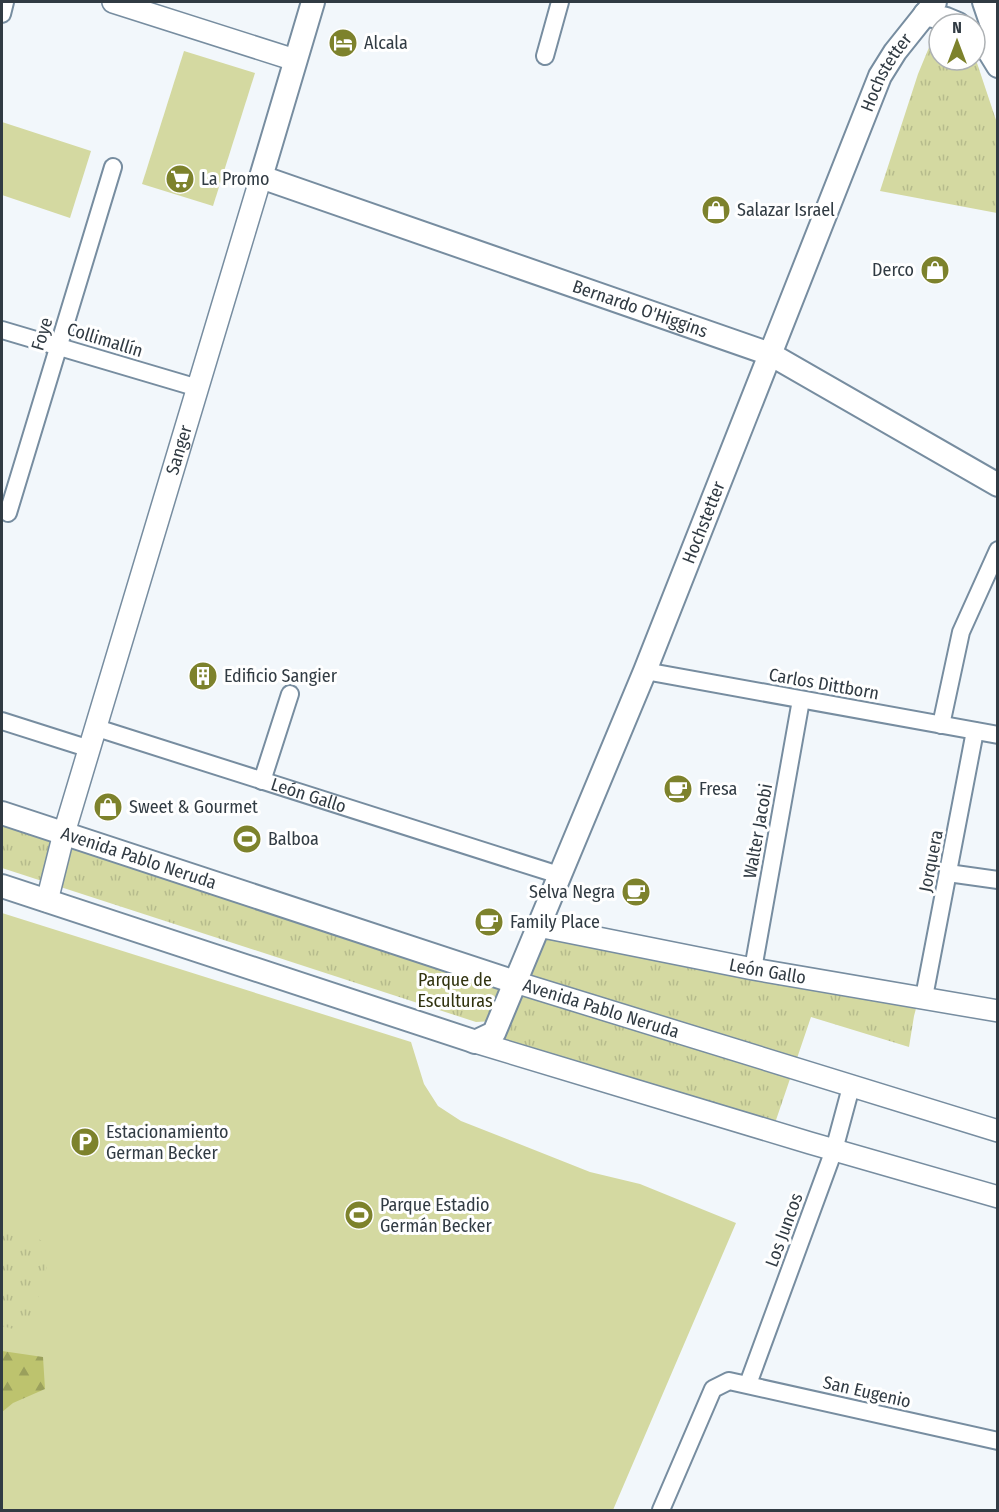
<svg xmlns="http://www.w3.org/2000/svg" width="999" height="1512" viewBox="0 0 999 1512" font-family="'Fira Sans Condensed',sans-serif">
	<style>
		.grass { fill: #d4d9a1 }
		.forest { fill: url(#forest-firs) }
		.park { fill: url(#park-tufts) }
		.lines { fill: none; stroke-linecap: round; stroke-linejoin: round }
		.minor-casing { stroke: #778da0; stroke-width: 20 }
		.tertiary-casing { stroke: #778da0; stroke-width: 24 }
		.secondary-casing { stroke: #778da0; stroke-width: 26 }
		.minor { stroke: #fff; stroke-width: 16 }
		.tertiary { stroke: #fff; stroke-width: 21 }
		.secondary { stroke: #fff; stroke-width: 22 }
		.labels { text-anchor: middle; stroke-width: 6; stroke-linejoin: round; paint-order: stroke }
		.poi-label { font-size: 18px; fill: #313b43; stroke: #fff; text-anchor: start }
		.street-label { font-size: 18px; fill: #313b43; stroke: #fff }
		.park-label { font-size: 18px; fill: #31330f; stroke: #fff }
	</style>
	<defs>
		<pattern id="forest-firs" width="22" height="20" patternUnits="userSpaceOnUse" patternTransform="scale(1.5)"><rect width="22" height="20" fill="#bdc36e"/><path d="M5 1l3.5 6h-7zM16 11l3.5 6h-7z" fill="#9aa05c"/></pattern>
		<pattern id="park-tufts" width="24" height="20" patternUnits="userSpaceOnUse" patternTransform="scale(1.5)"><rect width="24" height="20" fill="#d4d9a1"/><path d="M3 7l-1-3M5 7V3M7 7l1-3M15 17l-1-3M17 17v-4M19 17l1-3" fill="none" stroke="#b6bb8c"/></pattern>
	</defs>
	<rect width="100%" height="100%" fill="#f2f7fb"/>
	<g class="grass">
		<polygon points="184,51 255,73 213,206 142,184"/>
		<polygon points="2,122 91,151 70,218 2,195"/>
		<polygon points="2,913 411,1042 424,1084 438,1106 461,1121 590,1172 640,1184 736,1223 613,1510 2,1510"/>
	</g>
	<polygon class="forest" points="2,1351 43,1357 45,1389 13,1403 2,1412"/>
	<g class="park">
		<polygon points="939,40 939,60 975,60 975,57 997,123 997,213 880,191 918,74 930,45"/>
		<polygon points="2,823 498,979 505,991 493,1021 476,1022 2,868"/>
		<polygon points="545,933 918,1001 914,1016 909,1047 811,1017 774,1126 495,1043"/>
		<polygon points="2,1225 53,1245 36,1305 31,1312 33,1325 17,1330 2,1326"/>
	</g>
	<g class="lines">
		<g class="minor-casing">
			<g id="minor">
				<polyline points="2,14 5,2"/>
				<polyline points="545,56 560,2"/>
				<polyline points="2,330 198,388"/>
				<polyline points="8,513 113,167"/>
				<polyline points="645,671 998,735"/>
				<polyline points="2,721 90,749"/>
				<polyline points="941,725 961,632 998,550"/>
				<path id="s1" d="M97 728 559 875"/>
				<polyline points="262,781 290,694"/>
				<polyline points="948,873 998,880"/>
				<polyline points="753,969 801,700"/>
				<polyline points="924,997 975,731"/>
				<polyline points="748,1384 834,1150 851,1087"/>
				<polyline points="661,1510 713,1389 729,1381 998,1441"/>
			</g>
		</g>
		<g class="tertiary-casing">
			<g id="tertiary">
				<polyline points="113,2 295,60"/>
				<path id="s2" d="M47 901 64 833 261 177"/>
				<path id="s3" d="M538 926 753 969 998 1011"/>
				<path id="s4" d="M515 982 998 1131"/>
				<polyline points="475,1042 810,1143 998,1197"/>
			</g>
		</g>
		<g class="secondary-casing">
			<g id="secondary">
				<path id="s5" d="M313 2 261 177 770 354 998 485"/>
				<polyline points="984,2 998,43"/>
				<polyline points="925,14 946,19 958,24"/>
				<polyline points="975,36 990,53 998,66"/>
				<path id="s6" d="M2 813 515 982"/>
				<path id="s7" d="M2 886 470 1040 475 1042 494 1033 645 671 880 76 895 52 935 2"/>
			</g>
		</g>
		<use href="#minor" class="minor"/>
		<use href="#tertiary" class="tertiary"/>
		<use href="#secondary" class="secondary"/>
	</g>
	<defs>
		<g id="hotel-disc" transform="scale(1.5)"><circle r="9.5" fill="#7d822c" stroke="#fff"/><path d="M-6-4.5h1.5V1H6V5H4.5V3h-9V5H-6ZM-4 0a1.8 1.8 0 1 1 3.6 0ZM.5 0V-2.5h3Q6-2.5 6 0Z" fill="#fff"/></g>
		<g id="supermarket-disc" transform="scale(1.5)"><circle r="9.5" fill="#7d822c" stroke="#fff"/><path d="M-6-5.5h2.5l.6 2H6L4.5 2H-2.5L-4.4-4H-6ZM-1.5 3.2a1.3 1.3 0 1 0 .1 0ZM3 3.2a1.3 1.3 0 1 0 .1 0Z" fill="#fff"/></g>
		<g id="shop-disc" transform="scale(1.5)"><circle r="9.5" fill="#7d822c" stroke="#fff"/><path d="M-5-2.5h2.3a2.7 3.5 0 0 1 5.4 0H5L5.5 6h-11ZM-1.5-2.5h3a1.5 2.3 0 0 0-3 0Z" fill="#fff"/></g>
		<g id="building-disc" transform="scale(1.5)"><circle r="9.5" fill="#7d822c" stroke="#fff"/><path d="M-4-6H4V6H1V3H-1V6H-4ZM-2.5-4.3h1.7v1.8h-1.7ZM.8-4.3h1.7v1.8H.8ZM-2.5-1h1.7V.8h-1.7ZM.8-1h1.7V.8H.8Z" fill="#fff"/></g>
		<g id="cafe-disc" transform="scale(1.5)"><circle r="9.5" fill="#7d822c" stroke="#fff"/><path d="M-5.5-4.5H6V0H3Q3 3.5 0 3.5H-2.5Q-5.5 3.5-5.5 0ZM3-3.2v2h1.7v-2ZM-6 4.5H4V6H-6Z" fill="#fff"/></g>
		<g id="stadium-disc" transform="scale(1.5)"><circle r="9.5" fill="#7d822c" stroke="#fff"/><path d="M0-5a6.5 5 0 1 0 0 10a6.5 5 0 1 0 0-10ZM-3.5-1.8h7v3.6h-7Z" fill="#fff"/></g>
		<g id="parking-disc" transform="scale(1.5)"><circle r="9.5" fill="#7d822c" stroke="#fff"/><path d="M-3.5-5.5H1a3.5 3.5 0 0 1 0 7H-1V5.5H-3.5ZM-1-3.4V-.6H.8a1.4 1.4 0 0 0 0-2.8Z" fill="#fff"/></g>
	</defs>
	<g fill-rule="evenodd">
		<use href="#hotel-disc" x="343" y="43"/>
		<use href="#supermarket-disc" x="180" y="179"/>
		<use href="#shop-disc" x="716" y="210"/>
		<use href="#shop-disc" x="935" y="270"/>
		<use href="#building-disc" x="203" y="676"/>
		<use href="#cafe-disc" x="678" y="789"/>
		<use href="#shop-disc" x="108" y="807"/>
		<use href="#stadium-disc" x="247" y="839"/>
		<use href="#cafe-disc" x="636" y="892"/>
		<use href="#cafe-disc" x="489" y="922"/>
		<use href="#parking-disc" x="85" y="1142"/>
		<use href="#stadium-disc" x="359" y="1215"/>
	</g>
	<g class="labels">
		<g class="poi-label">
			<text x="364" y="49">Alcala</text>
			<text x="201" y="185">La Promo</text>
			<text x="737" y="216">Salazar Israel</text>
			<text x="914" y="276" text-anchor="end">Derco</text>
			<text x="224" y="682">Edificio Sangier</text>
			<text x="699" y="795">Fresa</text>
			<text x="129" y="813">Sweet &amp; Gourmet</text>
			<text x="268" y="845">Balboa</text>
			<text x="615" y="898" text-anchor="end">Selva Negra</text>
			<text x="510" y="928">Family Place</text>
			<text x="106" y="1138">Estacionamiento<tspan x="106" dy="21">German Becker</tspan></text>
			<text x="380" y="1211">Parque Estadio<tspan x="380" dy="21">Germán Becker</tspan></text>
		</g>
		<g class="street-label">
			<text dy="6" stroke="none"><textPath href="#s7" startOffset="1557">Hochstetter</textPath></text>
			<text dy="6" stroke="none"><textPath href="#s5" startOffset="584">Bernardo O'Higgins</textPath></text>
			<text transform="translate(42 334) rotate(-73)" y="6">Foye</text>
			<text transform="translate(105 340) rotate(17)" y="6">Collimallín</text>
			<text dy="6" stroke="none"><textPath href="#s2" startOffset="470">Sanger</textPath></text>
			<text dy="6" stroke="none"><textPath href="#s7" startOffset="1071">Hochstetter</textPath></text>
			<text transform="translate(824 684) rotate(10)" y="6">Carlos Dittborn</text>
			<text dy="6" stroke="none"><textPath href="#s1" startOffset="222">León Gallo</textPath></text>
			<text transform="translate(758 831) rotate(-80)" y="6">Walter Jacobi</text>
			<text dy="6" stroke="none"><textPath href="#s6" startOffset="144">Avenida Pablo Neruda</textPath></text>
			<text transform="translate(931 861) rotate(-79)" y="6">Jorquera</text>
			<text dy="6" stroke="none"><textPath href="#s3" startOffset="234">León Gallo</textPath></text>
			<text dy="6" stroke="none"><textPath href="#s4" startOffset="90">Avenida Pablo Neruda</textPath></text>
			<text transform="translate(784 1230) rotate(-70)" y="6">Los Juncos</text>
			<text transform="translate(867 1392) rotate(13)" y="6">San Eugenio</text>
		</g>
		<g class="park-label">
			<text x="455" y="986">Parque de<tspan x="455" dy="21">Esculturas</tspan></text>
		</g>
	</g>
	<rect width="999" height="1512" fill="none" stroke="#313b43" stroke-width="6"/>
	<g transform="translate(957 42)"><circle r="28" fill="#ffffff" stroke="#adb1b4" stroke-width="1.5"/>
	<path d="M0-4.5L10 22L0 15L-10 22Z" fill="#7d822c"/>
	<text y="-9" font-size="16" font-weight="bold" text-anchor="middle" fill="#313b43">N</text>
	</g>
</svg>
